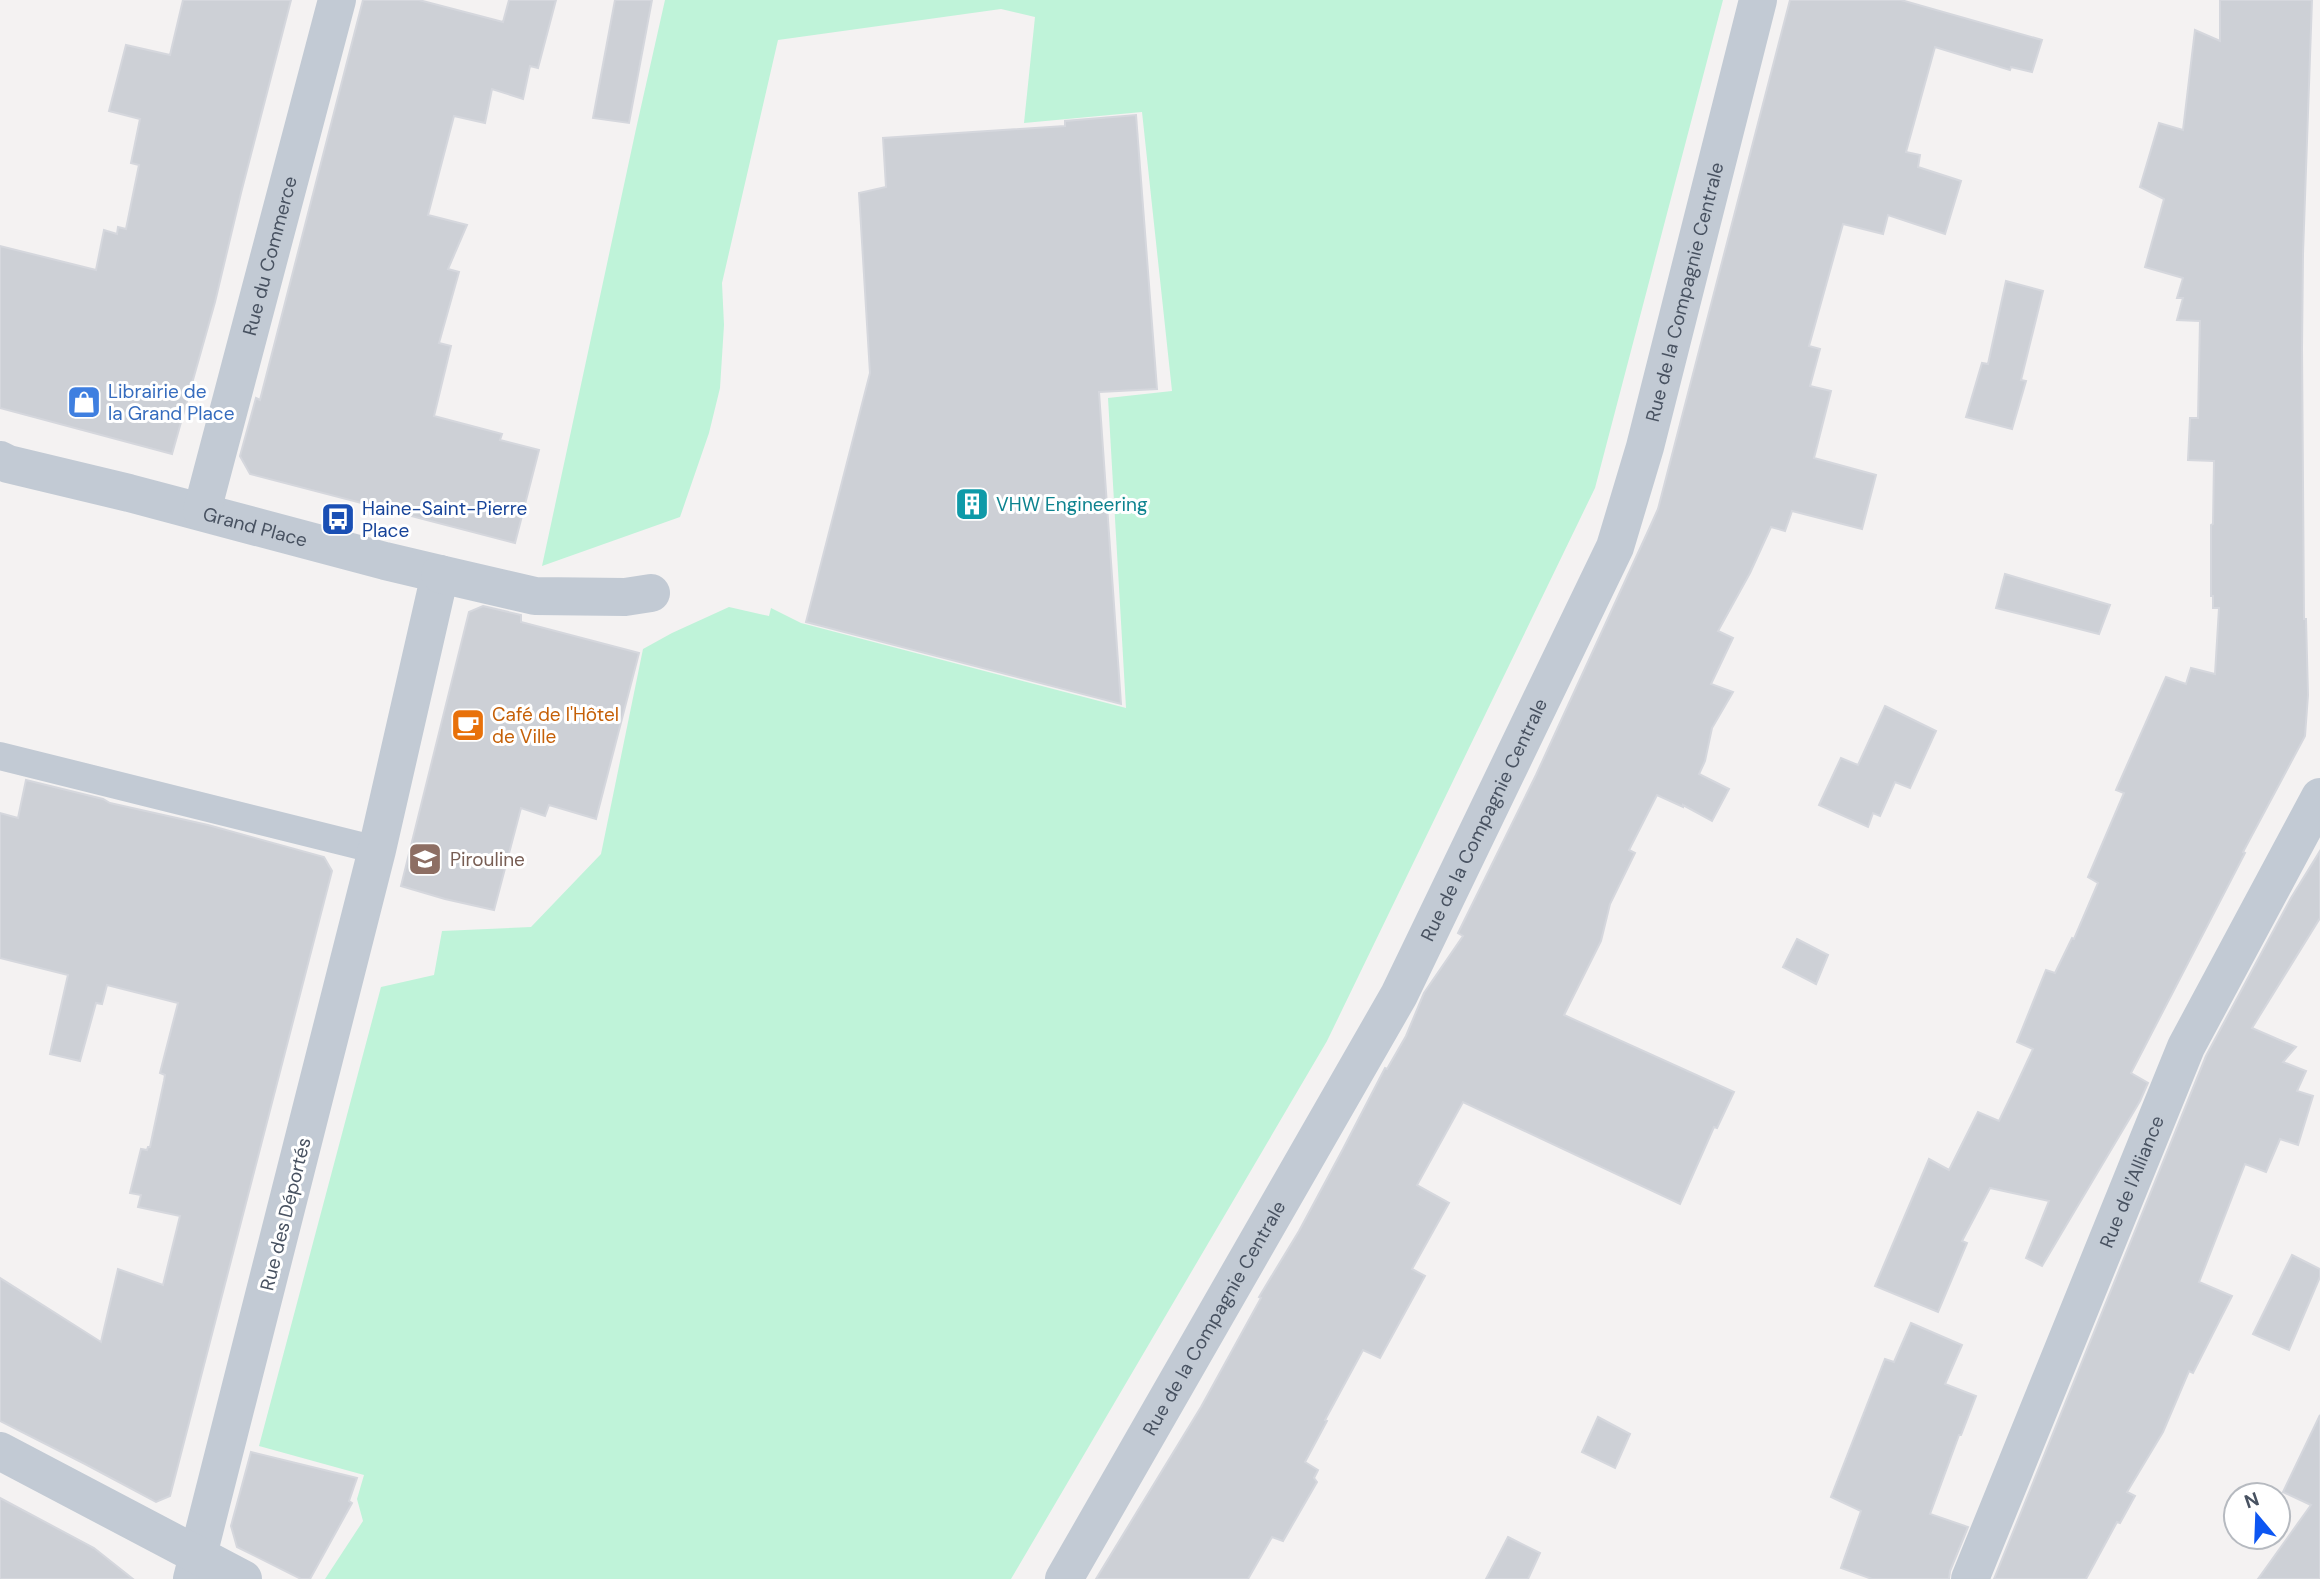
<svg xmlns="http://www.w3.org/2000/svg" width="2320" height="1579" viewBox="0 0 2320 1579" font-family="'DM Sans',sans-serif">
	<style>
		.green { fill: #bff3d9 }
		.building { fill: #cdd0d6; stroke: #d5d7dd; stroke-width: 2 }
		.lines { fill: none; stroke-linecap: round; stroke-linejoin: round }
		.pedestrian { stroke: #c2cad4; stroke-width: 28 }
		.minor { stroke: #c2cad4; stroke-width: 38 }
		.labels { text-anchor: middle; stroke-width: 6; stroke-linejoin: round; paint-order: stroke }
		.street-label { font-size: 19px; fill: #485261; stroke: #fff }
		.shop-label { font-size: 19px; fill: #366cbe; stroke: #fff; text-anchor: start }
		.culture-label { font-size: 19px; fill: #0d838f; stroke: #fff; text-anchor: start }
		.transit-label { font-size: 19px; fill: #164399; stroke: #fff; text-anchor: start }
		.food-label { font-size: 19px; fill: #c56008; stroke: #fff; text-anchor: start }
		.education-label { font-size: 19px; fill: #785e54; stroke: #fff; text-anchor: start }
	</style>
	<rect width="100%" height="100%" fill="#f4f2f2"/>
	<polygon class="green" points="665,0 1723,0 1595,488 1327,1041 1011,1579 325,1579 363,1521 357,1499 364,1475 259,1446 381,987 434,975 442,931 531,927 601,854 643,649 672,633 729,607 769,616 771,608 801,623 1126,708 1108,398 1172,391 1142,112 1024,123 1035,17 1001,9 778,40 722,283 724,325 720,388 709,433 680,517 542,566 636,129"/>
	<g class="building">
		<polygon points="183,0 291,0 241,193 215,302 172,454 0,408 0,246 96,270 104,230 117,234 118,227 126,229 139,165 131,163 140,119 109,111 126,45 170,55"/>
		<polygon points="363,0 419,0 503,22 509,0 556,0 538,68 530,66 523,99 492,89 485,123 454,116 428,215 467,225 448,269 459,272 439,343 451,346 434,416 502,434 500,440 539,450 515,543 250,474 240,456 256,398 260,400"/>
		<polygon points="615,0 652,0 629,123 593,118"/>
		<polygon points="1790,0 1901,0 2042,40 2032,72 2011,67 2010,70 1935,47 1906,152 1920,155 1918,167 1961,181 1945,234 1888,215 1883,234 1843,224 1809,346 1820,349 1810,386 1831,391 1814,458 1876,475 1862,529 1792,511 1785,531 1771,527 1750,573 1718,631 1733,638 1711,684 1733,692 1712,728 1705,761 1699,774 1729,789 1712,821 1683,805 1683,807 1657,795 1629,850 1635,853 1610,904 1601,941 1564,1015 1734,1092 1717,1128 1714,1127 1680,1204 1463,1102 1417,1185 1449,1203 1412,1269 1425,1276 1380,1358 1363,1350 1325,1420 1327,1421 1305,1462 1318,1470 1314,1478 1317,1482 1283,1541 1272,1537 1248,1579 1096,1579 1201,1407 1261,1298 1259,1297 1299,1231 1343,1149 1385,1068 1387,1069 1406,1036 1424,993 1463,936 1458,933 1536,775 1649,529 1658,509"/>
		<polygon points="2220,0 2312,0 2303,254 2302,348 2304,619 2306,619 2308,695 2305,736 2243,852 2245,853 2131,1073 2148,1083 2140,1101 2042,1266 2026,1258 2049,1201 1990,1188 1962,1241 1967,1243 1938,1312 1875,1286 1929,1159 1949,1170 1978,1112 1999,1121 2013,1092 2033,1049 2017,1042 2046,970 2055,973 2072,938 2074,939 2098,883 2088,877 2124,793 2116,790 2166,677 2186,684 2191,668 2215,674 2219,608 2213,608 2213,596 2211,596 2211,525 2213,524 2214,461 2188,460 2190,418 2198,418 2200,321 2177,320 2183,298 2177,298 2183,278 2145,267 2164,199 2140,187 2159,123 2183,130 2195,30 2220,41"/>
		<polygon points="1136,115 1157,389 1099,392 1121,704 806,622 870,373 859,193 886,187 883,138 1065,126 1065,121"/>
		<polygon points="2006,281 2043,291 2021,380 2026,381 2012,429 1966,417 1982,363 1988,364"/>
		<polygon points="2005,574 2110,605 2099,634 1996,608"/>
		<polygon points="483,606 521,615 521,622 639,653 596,819 549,805 545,816 521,808 494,910 445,899 401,886 469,612"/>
		<polygon points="1885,706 1936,731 1910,788 1895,782 1880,816 1873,813 1868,827 1819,805 1841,758 1858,765"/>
		<polygon points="26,780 103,799 110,803 208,825 324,857 332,871 170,1496 156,1502 85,1464 0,1421 0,1278 101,1342 118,1269 163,1285 180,1216 138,1207 141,1195 130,1193 141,1149 147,1150 148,1147 150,1147 164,1081 165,1075 160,1073 178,1003 107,985 102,1004 96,1003 80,1061 50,1054 68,975 0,958 0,813 18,818"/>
		<polygon points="2320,851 2320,918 2252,1028 2296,1047 2283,1062 2306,1071 2297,1091 2313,1096 2298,1145 2280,1139 2266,1172 2245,1164 2199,1282 2232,1296 2193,1373 2189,1371 2163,1432 2127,1492 2135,1496 2120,1523 2117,1522 2086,1579 1994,1579 2206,1056 2291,898"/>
		<polygon points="1797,939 1828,955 1816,984 1783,967"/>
		<polygon points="2292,1255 2320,1269 2320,1277 2289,1350 2253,1334"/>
		<polygon points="1911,1323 1962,1345 1945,1384 1976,1396 1961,1435 1959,1435 1930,1514 1968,1527 1950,1571 1949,1579 1872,1579 1841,1568 1861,1511 1831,1497 1885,1359 1894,1362"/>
		<polygon points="2320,1415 2320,1579 2258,1579 2311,1505 2283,1492"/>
		<polygon points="1598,1417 1630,1434 1615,1468 1582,1452"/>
		<polygon points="251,1452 357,1478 349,1501 352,1503 310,1579 301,1579 237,1547 231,1526"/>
		<polygon points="0,1498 94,1548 133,1579 0,1579"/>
		<polygon points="1508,1537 1540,1553 1528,1579 1486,1579"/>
	</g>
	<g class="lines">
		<polyline class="pedestrian" points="0,756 377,850"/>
		<g class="minor">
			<path id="s1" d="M0 460 8 464 129 493 385 561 440 574 377 850 192 1579"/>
			<path id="s2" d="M202 511 337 0"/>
			<polyline points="440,574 535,596 625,597 651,593"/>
			<polyline points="0,1451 243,1579"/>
			<path id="s3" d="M1064 1579 1399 995 1615 547 1645 447 1758 0"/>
			<path id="s4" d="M1970 1579 2186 1047 2320 797"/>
		</g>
	</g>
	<defs>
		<g id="shop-square" transform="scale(1.75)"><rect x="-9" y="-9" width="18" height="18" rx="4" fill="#3f7fe0" stroke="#fff"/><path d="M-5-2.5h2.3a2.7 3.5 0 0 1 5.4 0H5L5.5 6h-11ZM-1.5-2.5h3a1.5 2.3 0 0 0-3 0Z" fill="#fff"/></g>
		<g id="building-square" transform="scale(1.75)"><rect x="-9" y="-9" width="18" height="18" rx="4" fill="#0f9aa8" stroke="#fff"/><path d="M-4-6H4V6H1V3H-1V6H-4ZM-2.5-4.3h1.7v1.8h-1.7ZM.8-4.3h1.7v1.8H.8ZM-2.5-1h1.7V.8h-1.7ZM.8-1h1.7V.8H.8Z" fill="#fff"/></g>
		<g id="bus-square" transform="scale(1.75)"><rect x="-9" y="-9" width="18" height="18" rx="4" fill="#1a4fb4" stroke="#fff"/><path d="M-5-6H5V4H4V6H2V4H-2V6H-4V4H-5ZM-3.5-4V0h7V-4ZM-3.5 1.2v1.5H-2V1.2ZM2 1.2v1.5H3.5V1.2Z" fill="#fff"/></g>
		<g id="cafe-square" transform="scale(1.75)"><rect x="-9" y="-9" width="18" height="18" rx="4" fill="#e8710a" stroke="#fff"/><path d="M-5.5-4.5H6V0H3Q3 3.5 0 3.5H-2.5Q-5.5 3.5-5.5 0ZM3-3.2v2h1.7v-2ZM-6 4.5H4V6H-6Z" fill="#fff"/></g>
		<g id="school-square" transform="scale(1.75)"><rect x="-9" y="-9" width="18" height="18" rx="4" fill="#8d6e63" stroke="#fff"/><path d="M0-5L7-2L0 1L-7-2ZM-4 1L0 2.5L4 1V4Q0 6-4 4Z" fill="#fff"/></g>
	</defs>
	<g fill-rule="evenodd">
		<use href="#shop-square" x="84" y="402"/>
		<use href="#building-square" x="972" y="504"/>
		<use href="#bus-square" x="338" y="519"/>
		<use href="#cafe-square" x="468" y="725"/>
		<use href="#school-square" x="425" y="859"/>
	</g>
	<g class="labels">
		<g class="street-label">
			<text dy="7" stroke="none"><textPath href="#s2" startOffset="264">Rue du Commerce</textPath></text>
			<text dy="7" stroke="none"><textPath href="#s3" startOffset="1435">Rue de la Compagnie Centrale</textPath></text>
			<text dy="7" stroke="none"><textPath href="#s1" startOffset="264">Grand Place</textPath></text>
			<text dy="7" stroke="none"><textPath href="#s3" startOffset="868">Rue de la Compagnie Centrale</textPath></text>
			<text dy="7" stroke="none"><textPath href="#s4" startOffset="429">Rue de l'Alliance</textPath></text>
			<text transform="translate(285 1214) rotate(-76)" y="7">Rue des Déportés</text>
			<text dy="7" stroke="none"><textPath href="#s3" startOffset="301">Rue de la Compagnie Centrale</textPath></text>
		</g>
		<g class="shop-label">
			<text x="108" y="398">Librairie de<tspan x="108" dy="22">la Grand Place</tspan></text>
		</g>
		<g class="culture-label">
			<text x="996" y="511">VHW Engineering</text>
		</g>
		<g class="transit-label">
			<text x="362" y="515">Haine-Saint-Pierre<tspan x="362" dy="22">Place</tspan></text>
		</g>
		<g class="food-label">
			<text x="492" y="721">Café de l'Hôtel<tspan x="492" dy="22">de Ville</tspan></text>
		</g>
		<g class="education-label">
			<text x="450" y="866">Pirouline</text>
		</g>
	</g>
	<g transform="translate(2257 1516) rotate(341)"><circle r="33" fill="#ffffff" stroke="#b6bac0" stroke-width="2"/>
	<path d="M0-5L12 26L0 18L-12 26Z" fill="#0d56f2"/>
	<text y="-10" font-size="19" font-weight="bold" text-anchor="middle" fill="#485261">N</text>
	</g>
</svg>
